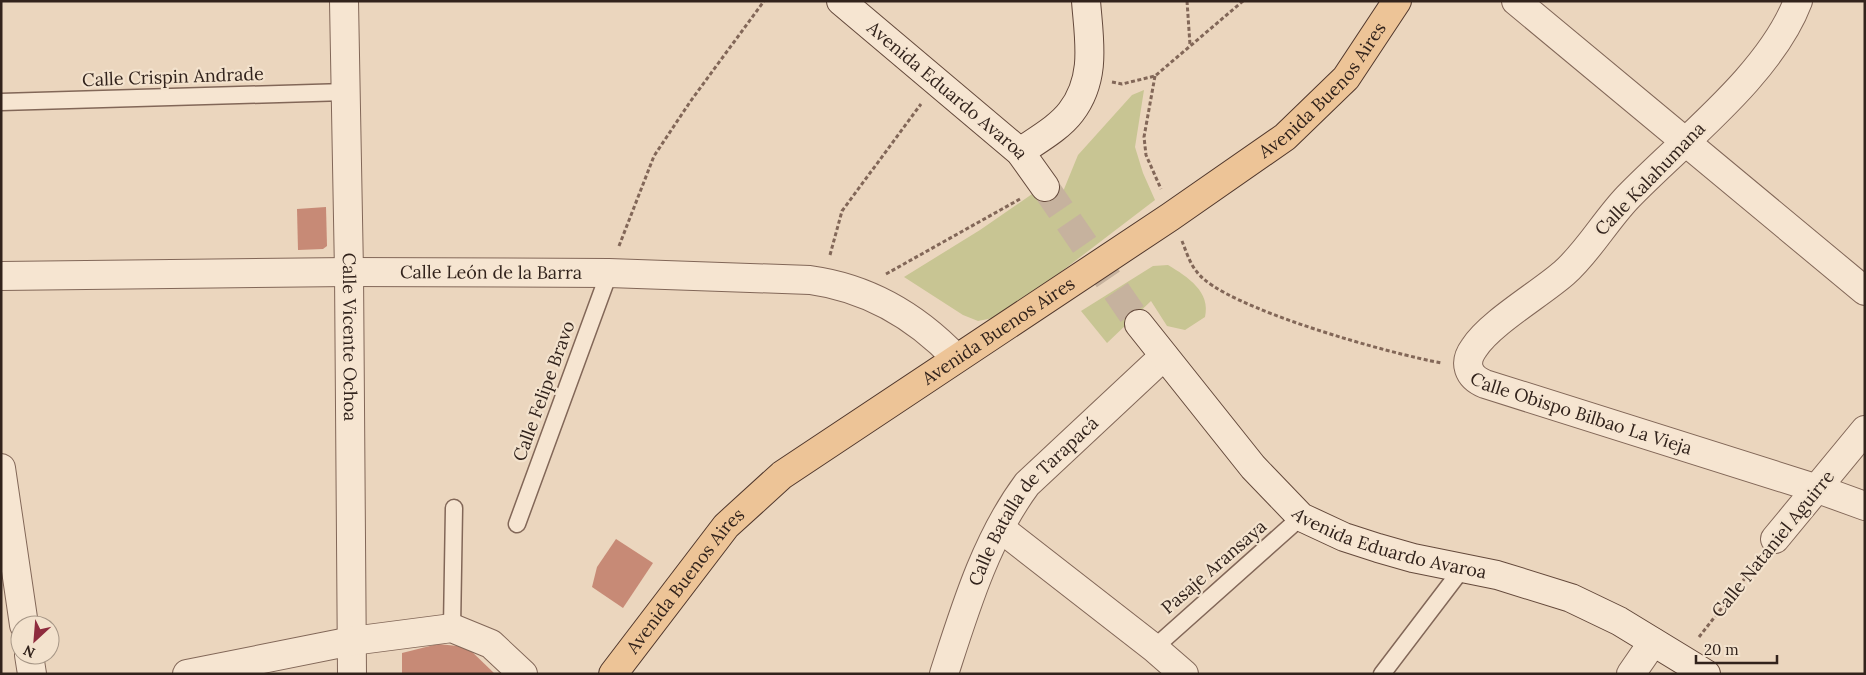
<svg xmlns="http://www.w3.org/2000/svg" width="1866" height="675" viewBox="0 0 1866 675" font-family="Lora,serif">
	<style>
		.green { fill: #c8c593 }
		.building { fill: #c78a76 }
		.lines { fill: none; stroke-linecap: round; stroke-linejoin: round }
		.secondary-tunnel { stroke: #c6b29e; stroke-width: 28; stroke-dasharray: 28 14; stroke-linecap: butt }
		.lane-casing { stroke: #826758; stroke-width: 19 }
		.street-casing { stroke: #826758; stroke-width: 30 }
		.secondary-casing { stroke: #64493b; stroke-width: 30 }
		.primary-casing { stroke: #50372c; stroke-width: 30 }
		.path { stroke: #826758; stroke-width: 3; stroke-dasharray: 4 2.5; stroke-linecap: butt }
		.lane { stroke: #f6e5d1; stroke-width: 16 }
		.street { stroke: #f6e5d1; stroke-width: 28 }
		.secondary { stroke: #f6e5d1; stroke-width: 28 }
		.primary { stroke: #edc497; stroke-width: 28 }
		.labels { text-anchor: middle; stroke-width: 4.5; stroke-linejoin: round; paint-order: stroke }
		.street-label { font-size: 18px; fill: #32231c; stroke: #f3e2cd }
	</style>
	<rect width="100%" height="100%" fill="#ebd6be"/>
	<g class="green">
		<polygon points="1144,90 1135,147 1143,173 1155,200 1003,316 978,321 963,315 904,277 980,230 1035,192 1048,203 1062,194 1078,155 1132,95"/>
		<path d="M1168 265C1188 277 1211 292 1205 317L1185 330 1167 326 1151 301 1107 343 1081 311 1153 266Z"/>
	</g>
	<g class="building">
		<polygon points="326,207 327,246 323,249 298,250 297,209"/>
		<polygon points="616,539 653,563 623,608 592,587 597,567"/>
		<polygon points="438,644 467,647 495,674 402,674 402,653"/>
	</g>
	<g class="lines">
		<polyline class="secondary-tunnel" points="1045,187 1139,324"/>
		<g class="lane-casing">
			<g id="lane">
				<polyline points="1,102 346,92"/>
				<polyline points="517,524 609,273"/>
				<polyline points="452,628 454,508"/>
				<polyline points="1154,648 1301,517"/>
				<polyline points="1382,674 1462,569"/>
			</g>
		</g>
		<g class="street-casing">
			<g id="street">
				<path id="s1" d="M344 1 349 272 352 674"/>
				<polyline points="1516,1 1865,291"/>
				<path id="s2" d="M1798 1C1770 75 1682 141 1628 197 1605 221 1588 252 1564 273 1540 294 1490 323 1474 348 1463 363 1468 377 1485 384L1818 489 1865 506"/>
				<path id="s3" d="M1 276 349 272 609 273 810 280C868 288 915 315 956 358"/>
				<polyline points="1,468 24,625"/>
				<polyline points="1000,528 1154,648 1184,674"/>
				<polyline points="1775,539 1865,430"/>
				<polyline points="29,655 32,674"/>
				<polyline points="187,674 352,641 452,628 491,644 523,674"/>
				<path id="s4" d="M944 674C965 609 986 539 1027 484L1164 356"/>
				<polyline points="1631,674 1653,642"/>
			</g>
		</g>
		<g class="secondary-casing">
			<g id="secondary">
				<path id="s5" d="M841 1 1020 152 1045 187"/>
				<path d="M1020 152C1037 140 1059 128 1071 112 1097 78 1089 40 1086 1"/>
				<path id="s6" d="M1139 324 1253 467 1301 517 1344 537 1378 548 1413 558 1497 575 1571 598 1619 621 1706 674"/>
			</g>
		</g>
		<g class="primary-casing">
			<g id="primary">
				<path id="s7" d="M613 674 726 526 782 475 1170 217 1285 137 1346 78 1397 1"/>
			</g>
		</g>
		<g class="path">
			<polyline points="1187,1 1190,45"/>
			<polyline points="1155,76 1144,137 1146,155 1161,189"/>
			<polyline points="1112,82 1122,84 1155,76 1243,1"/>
			<path d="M1182 241C1186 251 1190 264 1197 272 1223 308 1395 355 1442 363"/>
			<polyline points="619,246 654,156 690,102 764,1"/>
			<polyline points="830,255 842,211 921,104"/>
			<polyline points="886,274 1020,199"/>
			<polyline points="1699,637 1760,559"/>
		</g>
		<use href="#lane" class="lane"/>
		<use href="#street" class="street"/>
		<use href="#secondary" class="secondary"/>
		<use href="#primary" class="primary"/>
	</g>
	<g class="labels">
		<g class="street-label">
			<text transform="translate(173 77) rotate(-2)" y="6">Calle Crispin Andrade</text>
			<text dy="6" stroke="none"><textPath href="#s7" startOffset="928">Avenida Buenos Aires</textPath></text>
			<text dy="6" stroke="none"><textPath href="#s5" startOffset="139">Avenida Eduardo Avaroa</textPath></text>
			<text transform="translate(1650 179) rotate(-46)" y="6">Calle Kalahumana</text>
			<text dy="6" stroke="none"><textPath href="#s3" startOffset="490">Calle León de la Barra</textPath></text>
			<text dy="6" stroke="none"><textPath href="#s7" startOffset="522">Avenida Buenos Aires</textPath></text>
			<text dy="6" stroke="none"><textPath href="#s1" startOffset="336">Calle Vicente Ochoa</textPath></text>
			<text transform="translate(544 391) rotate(-70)" y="6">Calle Felipe Bravo</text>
			<text dy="6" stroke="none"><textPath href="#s2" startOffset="624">Calle Obispo Bilbao La Vieja</textPath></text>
			<text dy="6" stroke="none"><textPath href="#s4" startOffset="198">Calle Batalla de Tarapacá</textPath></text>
			<text dy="6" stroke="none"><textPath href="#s6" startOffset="345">Avenida Eduardo Avaroa</textPath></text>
			<text transform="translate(1773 544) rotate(-51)" y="6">Calle Nataniel Aguirre</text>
			<text transform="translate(1214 567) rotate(-41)" y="6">Pasaje Aransaya</text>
			<text dy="6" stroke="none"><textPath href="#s7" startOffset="118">Avenida Buenos Aires</textPath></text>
		</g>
	</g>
	<rect width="1866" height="675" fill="none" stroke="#32231c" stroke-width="5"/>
	<g transform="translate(35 640) rotate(206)"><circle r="24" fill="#f3e2cd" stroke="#a69686"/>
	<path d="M0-4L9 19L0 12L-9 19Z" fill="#8e2b3d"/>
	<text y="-8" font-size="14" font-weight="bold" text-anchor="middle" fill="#32231c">N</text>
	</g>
	<path d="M1696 655v8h81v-8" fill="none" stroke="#32231c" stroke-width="2.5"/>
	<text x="1704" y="655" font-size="15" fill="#32231c" stroke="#f3e2cd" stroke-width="4" paint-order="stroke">20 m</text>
</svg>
